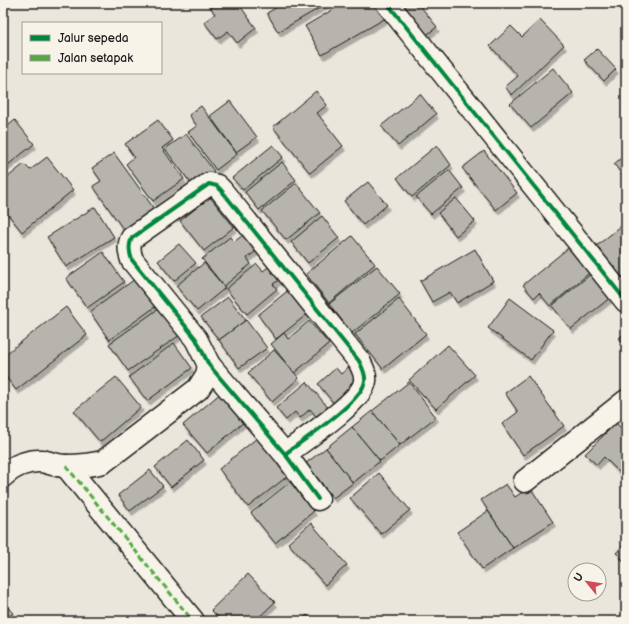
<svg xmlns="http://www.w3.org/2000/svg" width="629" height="624" viewBox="0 0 629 624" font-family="'Balsamiq Sans',sans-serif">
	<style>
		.building { fill: #b6b4ac; stroke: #1c1c1c; filter: url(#shadow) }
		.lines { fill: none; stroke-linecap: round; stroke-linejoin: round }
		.street-casing { stroke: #1c1c1c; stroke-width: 25 }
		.street { stroke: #f7f3e8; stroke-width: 22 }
		.quiet { stroke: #52a943; stroke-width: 3; stroke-dasharray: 6 3; stroke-linecap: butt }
		.cycleway-casing { stroke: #f7f3e8; stroke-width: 6 }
		.cycleway { stroke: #00873e; stroke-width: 4 }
	</style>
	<defs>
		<filter id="shadow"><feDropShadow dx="2.5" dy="4.5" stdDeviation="0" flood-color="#0004"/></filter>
	</defs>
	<rect width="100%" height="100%" fill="#eae6dc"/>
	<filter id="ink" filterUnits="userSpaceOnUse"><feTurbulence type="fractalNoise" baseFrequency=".025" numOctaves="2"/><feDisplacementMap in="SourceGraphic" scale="8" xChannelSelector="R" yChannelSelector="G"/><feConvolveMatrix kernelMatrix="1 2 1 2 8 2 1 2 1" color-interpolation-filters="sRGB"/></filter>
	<g filter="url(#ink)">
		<g class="building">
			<polygon points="216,3 238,3 256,28 237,43 228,31 217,39 204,22 215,14 210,7"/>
			<polygon points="284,3 328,3 278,32 267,13"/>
			<polygon points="344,3 378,3 386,18 322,55 305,26"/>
			<polygon points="391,3 418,3 437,27 420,40"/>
			<polygon points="540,20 564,45 512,95 505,87 518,76 490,46 511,26 522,37"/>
			<polygon points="597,49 616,69 604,81 584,60"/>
			<polygon points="553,68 573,93 531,128 510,104"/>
			<polygon points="316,91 327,105 317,113 343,146 310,173 273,127"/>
			<polygon points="420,94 436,114 398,146 381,126"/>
			<polygon points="230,101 257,137 236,152 210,116"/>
			<polygon points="201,106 237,154 216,170 188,132 197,126 189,115"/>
			<polygon points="15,120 34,144 3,169 3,130"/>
			<polygon points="158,120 173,140 162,148 184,179 153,201 126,164 134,157 125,144"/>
			<polygon points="186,134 214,171 193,186 165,149"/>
			<polygon points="273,145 283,157 243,190 232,178"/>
			<polygon points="437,145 451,165 412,197 397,178"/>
			<polygon points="484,151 517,193 496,210 462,168"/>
			<polygon points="114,153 155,210 125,232 93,186 101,181 92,168"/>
			<polygon points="626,154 626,179 614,164"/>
			<polygon points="47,157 73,190 22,232 3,208 3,181 24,164 30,170"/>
			<polygon points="282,162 296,180 259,210 245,192"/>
			<polygon points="449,170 463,188 431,214 416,197"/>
			<polygon points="368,182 387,205 363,225 344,201"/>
			<polygon points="296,183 320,213 286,240 262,211"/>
			<polygon points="210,197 234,227 204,251 180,221"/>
			<polygon points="456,198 475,221 456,236 438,213"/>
			<polygon points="95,207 114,237 66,267 47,237"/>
			<polygon points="322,216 339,238 308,263 291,242"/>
			<polygon points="626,222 626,274 620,279 594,248"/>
			<polygon points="243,235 256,251 247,258 251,264 224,286 202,259 230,237 234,242"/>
			<polygon points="352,236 375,264 329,303 306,274"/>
			<polygon points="179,244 196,263 174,281 158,261"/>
			<polygon points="573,244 594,269 550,306 539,293 534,298 523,285"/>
			<polygon points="475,249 493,281 457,303 450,292 432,302 420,281"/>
			<polygon points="103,252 124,282 87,308 66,278"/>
			<polygon points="204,263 225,288 197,311 176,286"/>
			<polygon points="257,264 263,271 271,265 281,279 273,284 277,289 247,314 226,289"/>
			<polygon points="377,266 400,294 352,333 329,304"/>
			<polygon points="592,273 611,297 571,329 552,306"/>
			<polygon points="135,279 155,307 109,340 90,312"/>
			<polygon points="291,288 310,312 276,339 258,315"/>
			<polygon points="228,297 246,320 219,340 201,317"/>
			<polygon points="510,298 553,330 531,360 488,328"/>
			<polygon points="399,299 426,334 383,369 355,334"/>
			<polygon points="66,307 87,335 16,390 3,373 3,356"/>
			<polygon points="161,307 180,335 128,371 109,344"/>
			<polygon points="246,320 267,348 239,368 219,340"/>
			<polygon points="309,321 329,344 294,373 271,344 284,333 288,339"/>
			<polygon points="626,332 626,346 619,338"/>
			<polygon points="174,343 192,368 147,401 129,377"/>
			<polygon points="448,345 475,375 436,409 409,380"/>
			<polygon points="274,350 299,378 272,402 248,373"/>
			<polygon points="353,363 362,374 350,384 355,390 336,406 318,384 336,368 341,374"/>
			<polygon points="528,376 564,426 523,455 502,424 518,412 505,393"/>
			<polygon points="116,377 141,407 100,442 74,411"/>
			<polygon points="307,382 330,410 319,420 310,409 300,418 295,412 286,420 276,408"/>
			<polygon points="409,382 436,417 400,445 372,411"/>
			<polygon points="222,392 245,421 207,453 183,425"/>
			<polygon points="372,411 400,445 380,461 352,427"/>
			<polygon points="616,423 626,433 626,479 604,457 597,465 585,454"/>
			<polygon points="352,427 380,461 353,483 326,448"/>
			<polygon points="263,433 293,472 248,507 219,469"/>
			<polygon points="188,440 204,460 171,487 155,467"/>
			<polygon points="326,448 353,483 333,498 306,463"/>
			<polygon points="150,470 163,486 130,511 118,495"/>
			<polygon points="379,473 410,510 381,534 350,498"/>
			<polygon points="290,482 314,511 275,543 251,513"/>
			<polygon points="506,484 515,497 530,487 553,522 513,548 481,500"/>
			<polygon points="488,511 513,548 482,569 457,532"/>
			<polygon points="311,523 347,565 325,585 288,543"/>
			<polygon points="626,542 626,563 616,553"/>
			<polygon points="248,574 275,602 255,621 222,621 211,610"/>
			<polygon points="3,602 13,613 4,621 3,621"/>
			<polygon points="307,615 312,621 300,621"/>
		</g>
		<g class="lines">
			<g class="street-casing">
				<g id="street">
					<polyline points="387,3 626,301"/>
					<path d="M285 454C302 441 363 401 365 381 366 374 362 367 359 361L221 190 217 186 209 184 132 238C128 245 129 252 132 260L196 339 209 365 285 454 318 499"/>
					<polyline points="66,466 193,621"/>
					<path d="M3 476C13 466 28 460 42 461 50 463 58 466 66 466 79 466 91 465 103 462L198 389 207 375 209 365"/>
					<polyline points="525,481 626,401"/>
				</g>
			</g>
			<use href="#street" class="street"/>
			<polyline class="quiet" points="66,466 193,621"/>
			<g class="cycleway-casing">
				<g id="cycleway">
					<polyline points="387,3 626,301"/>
					<path d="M285 454C302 441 363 401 365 381 366 374 362 367 359 361L221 190 217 186 209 184 132 238C128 245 129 252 132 260L196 339 209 365 285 454 318 499"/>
				</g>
			</g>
			<use href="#cycleway" class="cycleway"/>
		</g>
	</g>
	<rect width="629" height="624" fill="none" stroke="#f7f3e8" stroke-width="16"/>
	<rect x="8" y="8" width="613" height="608" fill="none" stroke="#1c1c1c" stroke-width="1.5" filter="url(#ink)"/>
	<rect x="22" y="22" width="140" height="52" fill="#f7f3e8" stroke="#9f9d96"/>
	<rect x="30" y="35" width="20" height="6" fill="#00873e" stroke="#9f9d96"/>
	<text x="58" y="42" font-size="12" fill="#1c1c1c">Jalur sepeda</text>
	<rect x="30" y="55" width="20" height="6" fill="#52a943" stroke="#9f9d96"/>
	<text x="58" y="62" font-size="12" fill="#1c1c1c">Jalan setapak</text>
	<g transform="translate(587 582) rotate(300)"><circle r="19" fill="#f7f3e8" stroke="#9f9d96"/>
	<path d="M0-3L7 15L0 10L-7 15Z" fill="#d1495b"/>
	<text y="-6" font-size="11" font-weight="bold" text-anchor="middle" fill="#1c1c1c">U</text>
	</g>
</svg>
